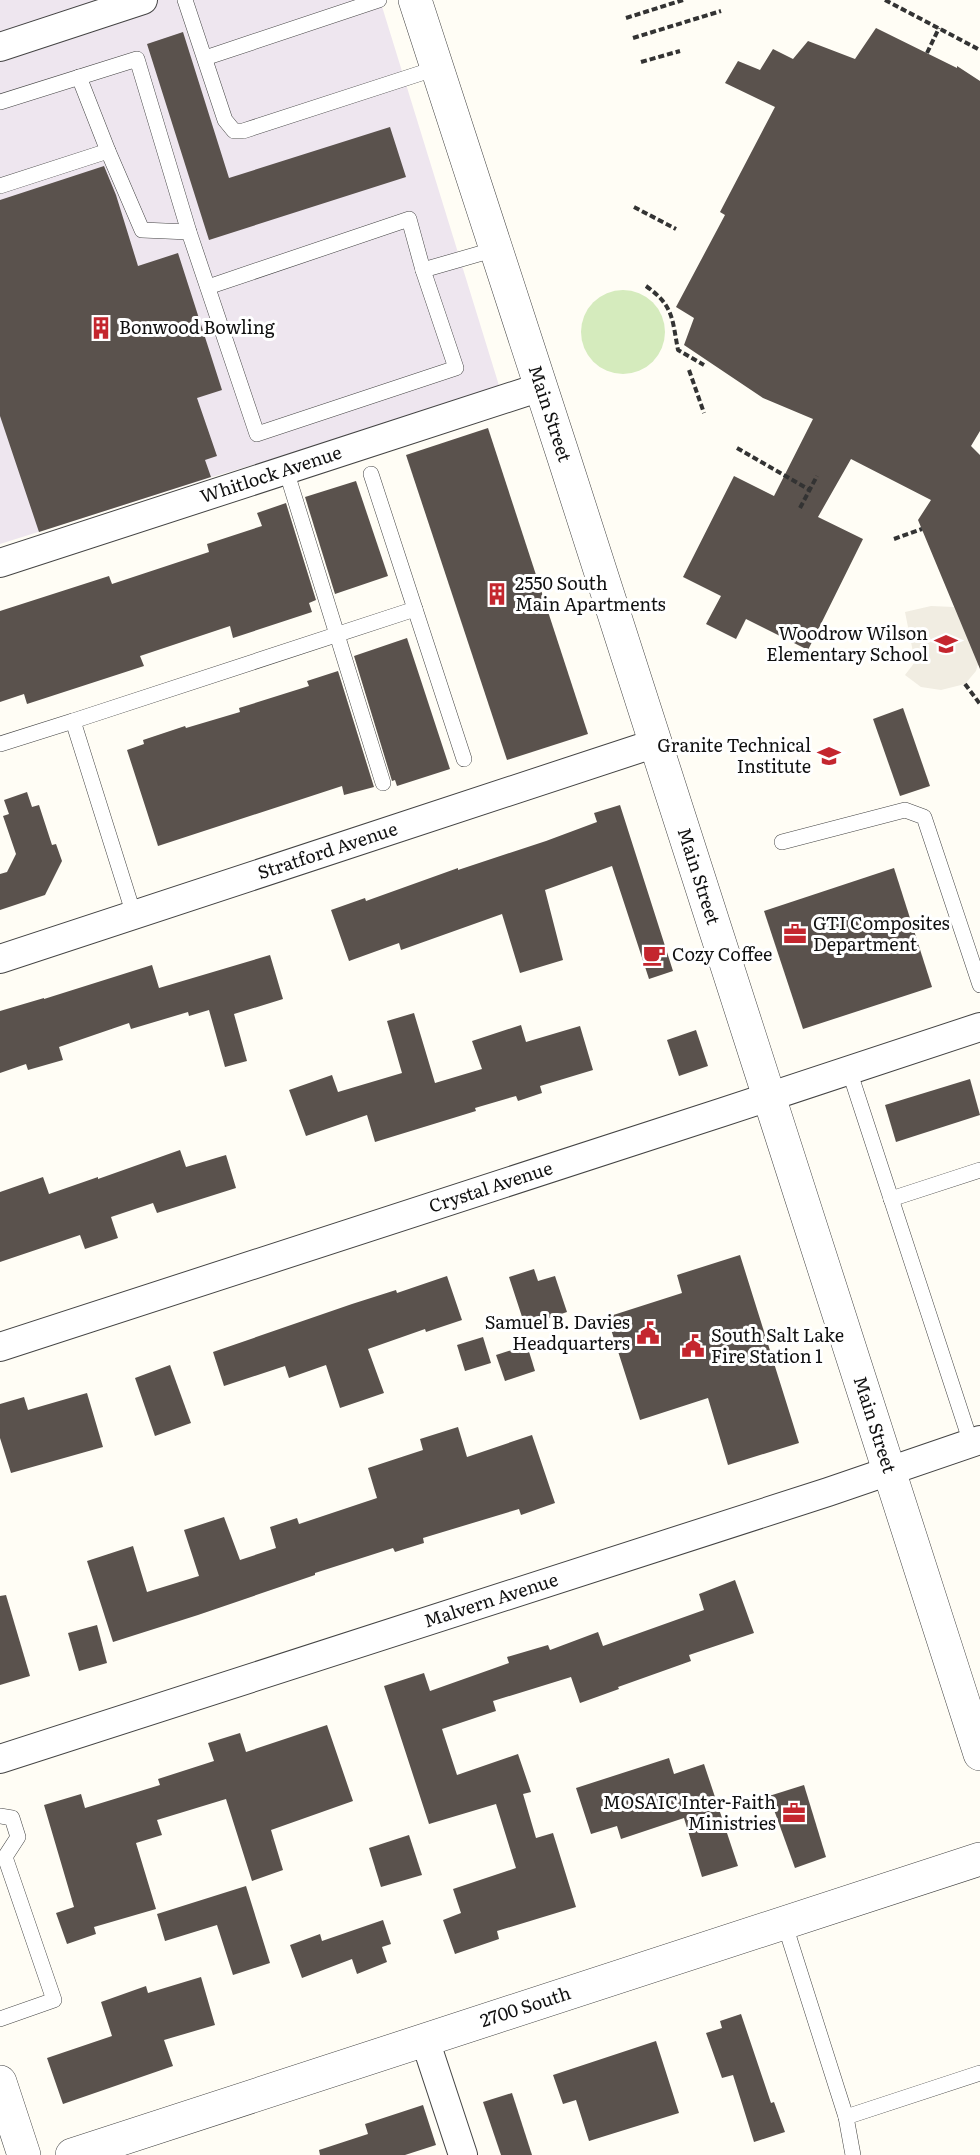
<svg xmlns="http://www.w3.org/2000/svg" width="980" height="2155" viewBox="0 0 980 2155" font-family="Literata,serif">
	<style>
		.industrial { fill: #eee6ef }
		.green { fill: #d5ebbd }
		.plaza { fill: #f1ede2 }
		.building { fill: #5a524d }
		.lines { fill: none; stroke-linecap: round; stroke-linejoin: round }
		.service-casing { stroke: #444; stroke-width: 16 }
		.minor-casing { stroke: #444; stroke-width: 30 }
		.tertiary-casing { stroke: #444; stroke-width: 34 }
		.path { stroke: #333; stroke-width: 4; stroke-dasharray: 6 3; stroke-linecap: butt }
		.service { stroke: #fff; stroke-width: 15 }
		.minor { stroke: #fff; stroke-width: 28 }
		.tertiary { stroke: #fff; stroke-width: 33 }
		.labels { text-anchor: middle; stroke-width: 6; stroke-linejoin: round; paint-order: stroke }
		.poi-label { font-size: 18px; fill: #111; stroke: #fff; text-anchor: start }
		.street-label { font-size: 18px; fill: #111; stroke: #fff }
	</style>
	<rect width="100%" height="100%" fill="#fffdf5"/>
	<polygon class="industrial" points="0,0 380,0 501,392 212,477 0,544"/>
	<circle class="green" cx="623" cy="332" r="42"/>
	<polygon class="plaza" points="931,606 954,607 964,630 976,627 980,658 976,671 965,684 941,690 921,687 905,675 915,662 905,612"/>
	<g class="building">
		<polygon points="876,28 957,68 957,66 980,81 980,431 971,446 980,455 980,669 918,520 931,500 851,459 818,517 863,539 808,650 746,619 736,639 706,624 721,596 683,577 734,476 774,496 813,419 763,398 684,345 694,318 676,307 725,215 720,212 775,107 725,83 738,61 760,70 773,49 793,59 808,41 855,59"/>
		<polygon points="183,32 229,178 390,127 406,177 209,240 147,44"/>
		<polygon points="104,166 116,195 138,266 178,253 222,390 197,398 217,456 205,460 211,477 39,532 0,416 0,200"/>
		<polygon points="488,428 588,734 507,760 406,455"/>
		<polygon points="356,481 388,576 335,594 305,497"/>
		<polygon points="286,503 316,600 309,603 312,612 233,638 230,626 140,656 144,666 27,704 24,694 0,702 0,611 109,576 112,584 209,552 207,544 262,526 257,513"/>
		<polygon points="407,638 450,769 397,786 395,780 392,781 354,656"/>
		<polygon points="338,671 374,787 344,795 342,786 158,846 127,750 144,744 143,740 185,726 186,728 240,712 239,708 309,686 307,681"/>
		<polygon points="903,708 930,786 900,796 873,719"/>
		<polygon points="27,792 32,807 39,805 52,845 56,844 62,861 45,895 0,910 0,874 7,872 16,854 3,816 9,814 4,800"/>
		<polygon points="620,805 673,971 649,979 612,866 545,890 563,960 520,973 502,914 401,950 399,943 349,961 331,910 365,898 366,901 458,868 458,870 546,841 597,822 594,813"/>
		<polygon points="894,868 932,987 803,1029 764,911"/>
		<polygon points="270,955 283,999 234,1014 247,1061 225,1067 209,1010 189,1016 188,1012 131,1029 129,1023 59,1047 63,1060 28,1070 26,1064 0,1073 0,1011 44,998 44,999 152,965 159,988"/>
		<polygon points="414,1013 435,1083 482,1069 472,1041 521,1025 526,1042 580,1026 593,1070 540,1086 542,1093 518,1101 516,1096 475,1108 476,1111 375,1142 367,1115 306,1136 289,1090 332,1075 338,1092 402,1073 387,1021"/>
		<polygon points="696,1030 708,1066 679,1076 667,1040"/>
		<polygon points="970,1079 980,1115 896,1142 885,1105"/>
		<polygon points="180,1150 186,1167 226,1155 236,1188 157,1213 153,1203 111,1217 118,1238 85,1249 80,1235 0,1262 0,1192 43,1177 49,1194 98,1177 98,1179"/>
		<polygon points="740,1255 799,1443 728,1465 708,1398 640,1420 607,1317 682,1293 677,1275"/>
		<polygon points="534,1269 538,1281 555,1276 567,1312 525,1326 509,1277"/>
		<polygon points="447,1276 462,1320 426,1332 425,1329 368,1349 384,1393 340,1408 326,1365 289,1378 285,1366 224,1386 213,1352 352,1304 396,1290 397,1293"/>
		<polygon points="483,1337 491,1363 465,1371 457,1345"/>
		<polygon points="527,1345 535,1371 505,1381 496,1355"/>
		<polygon points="170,1365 191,1423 155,1436 135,1378"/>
		<polygon points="87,1393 103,1447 11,1473 0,1438 0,1404 24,1397 28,1410"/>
		<polygon points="458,1427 467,1457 532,1435 555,1503 521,1515 519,1509 423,1538 424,1543 395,1552 393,1548 315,1573 315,1575 198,1615 113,1642 87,1561 133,1546 147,1592 199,1576 184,1530 224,1517 240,1560 276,1548 270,1527 297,1518 299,1524 377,1498 368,1468 423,1450 420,1439"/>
		<polygon points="735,1580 754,1633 689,1655 691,1661 618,1687 619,1689 580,1703 571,1677 493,1701 496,1711 442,1729 457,1775 518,1754 531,1792 523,1794 536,1838 553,1833 576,1907 497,1931 499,1939 455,1954 443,1920 461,1913 453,1889 516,1868 496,1804 429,1824 384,1686 424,1673 430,1691 509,1663 507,1657 548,1645 550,1650 598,1632 603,1646 704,1610 699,1594"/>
		<polygon points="6,1595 30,1676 0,1685 0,1596"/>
		<polygon points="97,1625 107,1663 79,1671 68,1633"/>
		<polygon points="327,1725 353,1801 271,1830 283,1870 252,1881 226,1799 157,1820 162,1835 136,1843 156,1909 94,1927 96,1934 67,1944 56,1913 74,1907 44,1805 81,1794 85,1808 160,1785 158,1779 214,1761 208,1743 240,1733 246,1752"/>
		<polygon points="669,1758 674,1774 704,1764 738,1866 702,1877 684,1818 621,1839 617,1826 591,1834 576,1788"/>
		<polygon points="804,1785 826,1857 795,1868 769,1796"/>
		<polygon points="409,1835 422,1875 381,1887 369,1848"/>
		<polygon points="246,1886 270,1963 233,1975 217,1925 165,1941 157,1914"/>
		<polygon points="383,1920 391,1944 382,1947 387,1962 357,1974 352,1959 302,1978 290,1945 320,1934 322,1941"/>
		<polygon points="201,1977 215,2025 164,2040 173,2066 63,2104 47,2058 112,2036 101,2002 146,1986 148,1993"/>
		<polygon points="741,2014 771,2103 774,2102 785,2132 754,2142 733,2075 722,2078 706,2033 722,2028 720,2021"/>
		<polygon points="656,2041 679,2113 589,2141 576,2100 563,2104 553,2075"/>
		<polygon points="512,2093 532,2155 501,2155 483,2102"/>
		<polygon points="423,2105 436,2145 405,2155 320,2155 319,2150 368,2134 365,2124"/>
	</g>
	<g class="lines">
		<g class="service-casing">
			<g id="service">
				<polyline points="185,0 225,120 234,131 243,131 437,68"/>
				<polyline points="205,58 379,0"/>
				<polyline points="79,77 108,151"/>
				<polyline points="0,102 137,59 189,232 257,434 456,368 423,270 496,249"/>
				<polyline points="0,186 108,151 142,230 189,232"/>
				<polyline points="208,287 409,219 423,270"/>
				<polyline points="286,470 383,783"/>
				<polyline points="415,609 464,759"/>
				<polyline points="73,721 415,609 371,474"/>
				<polyline points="0,744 73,721 134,915"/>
				<polyline points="782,842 905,810 924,817 980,985"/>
				<polyline points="849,1070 971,1443"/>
				<polyline points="891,1199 980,1170"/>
				<polyline points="0,1816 12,1818 18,1837 5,1857"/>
				<polyline points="784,1922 846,2117"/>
				<polyline points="0,2019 54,2000 5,1857"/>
				<polyline points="853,2155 846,2117 980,2073"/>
			</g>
		</g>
		<g class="minor-casing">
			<g id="minor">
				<polyline points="0,47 143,0"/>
				<path id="s1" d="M0 563 541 387"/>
				<path id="s2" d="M0 959 656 743"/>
				<path id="s3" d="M0 1347 723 1112 980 1027"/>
				<path id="s4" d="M0 1759 828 1492 980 1440"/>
				<polyline points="425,2040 463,2155"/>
			</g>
		</g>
		<g class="tertiary-casing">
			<g id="tertiary">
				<path id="s5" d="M415 0 564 458 980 1754"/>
				<polyline points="0,2082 24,2155"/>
				<path id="s6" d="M72 2155 980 1859"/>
			</g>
		</g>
		<g class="path">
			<polyline points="885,0 980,50"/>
			<polyline points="626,18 683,0"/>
			<polyline points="633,38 721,11"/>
			<polyline points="927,53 939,28"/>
			<polyline points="641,62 680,51"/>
			<polyline points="634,207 676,229"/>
			<path d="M646 286C674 306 672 319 678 350L704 365"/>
			<polyline points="689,370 704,413"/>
			<polyline points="737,448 810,490"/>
			<polyline points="800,508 817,476"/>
			<polyline points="894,539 922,529"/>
			<polyline points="965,684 980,704"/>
		</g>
		<use href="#service" class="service"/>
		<use href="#minor" class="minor"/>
		<use href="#tertiary" class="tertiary"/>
	</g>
	<defs>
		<g id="building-bare" transform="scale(1.8)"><path d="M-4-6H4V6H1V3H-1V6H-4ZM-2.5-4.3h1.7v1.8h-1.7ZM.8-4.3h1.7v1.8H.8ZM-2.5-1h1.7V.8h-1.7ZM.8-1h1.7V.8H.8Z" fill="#c4262e" stroke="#fff" stroke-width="2.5" paint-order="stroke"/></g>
		<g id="school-bare" transform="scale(1.8)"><path d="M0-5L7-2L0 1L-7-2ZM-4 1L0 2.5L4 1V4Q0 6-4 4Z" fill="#c4262e" stroke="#fff" stroke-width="2.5" paint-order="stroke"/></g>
		<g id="office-bare" transform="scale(1.8)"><path d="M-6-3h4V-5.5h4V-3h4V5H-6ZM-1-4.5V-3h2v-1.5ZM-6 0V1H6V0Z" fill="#c4262e" stroke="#fff" stroke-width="2.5" paint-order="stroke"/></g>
		<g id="cafe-bare" transform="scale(1.8)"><path d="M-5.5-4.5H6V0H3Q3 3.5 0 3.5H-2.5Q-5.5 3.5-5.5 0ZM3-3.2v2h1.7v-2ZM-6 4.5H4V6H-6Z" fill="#c4262e" stroke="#fff" stroke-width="2.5" paint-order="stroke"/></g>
		<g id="civic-bare" transform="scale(1.8)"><path d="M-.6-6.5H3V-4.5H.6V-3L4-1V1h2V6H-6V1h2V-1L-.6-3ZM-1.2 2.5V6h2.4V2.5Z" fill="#c4262e" stroke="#fff" stroke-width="2.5" paint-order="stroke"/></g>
	</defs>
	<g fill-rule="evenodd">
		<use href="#building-bare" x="101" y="328"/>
		<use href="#building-bare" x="497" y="594"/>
		<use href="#school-bare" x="946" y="644"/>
		<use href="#school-bare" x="829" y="756"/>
		<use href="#office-bare" x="795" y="934"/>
		<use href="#cafe-bare" x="654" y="955"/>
		<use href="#civic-bare" x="648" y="1333"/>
		<use href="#civic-bare" x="693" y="1346"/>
		<use href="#office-bare" x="794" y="1813"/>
	</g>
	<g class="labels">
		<g class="poi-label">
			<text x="119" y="334">Bonwood Bowling</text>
			<text x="515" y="590">2550 South<tspan x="515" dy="21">Main Apartments</tspan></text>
			<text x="928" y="640" text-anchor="end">Woodrow Wilson<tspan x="928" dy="21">Elementary School</tspan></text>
			<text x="811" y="752" text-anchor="end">Granite Technical<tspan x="811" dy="21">Institute</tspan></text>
			<text x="813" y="930">GTI Composites<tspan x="813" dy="21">Department</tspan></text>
			<text x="672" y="961">Cozy Coffee</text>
			<text x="630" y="1329" text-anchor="end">Samuel B. Davies<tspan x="630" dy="21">Headquarters</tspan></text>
			<text x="711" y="1342">South Salt Lake<tspan x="711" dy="21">Fire Station 1</tspan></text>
			<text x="776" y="1809" text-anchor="end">MOSAIC Inter-Faith<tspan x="776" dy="21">Ministries</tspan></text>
		</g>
		<g class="street-label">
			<text dy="6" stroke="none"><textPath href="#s5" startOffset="435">Main Street</textPath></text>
			<text dy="6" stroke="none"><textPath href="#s1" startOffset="285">Whitlock Avenue</textPath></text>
			<text dy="6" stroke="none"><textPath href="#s2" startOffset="345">Stratford Avenue</textPath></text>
			<text dy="6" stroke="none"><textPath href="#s5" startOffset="921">Main Street</textPath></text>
			<text dy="6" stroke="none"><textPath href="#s3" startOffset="516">Crystal Avenue</textPath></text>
			<text dy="6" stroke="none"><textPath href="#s5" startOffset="1497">Main Street</textPath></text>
			<text dy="6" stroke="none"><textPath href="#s4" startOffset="516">Malvern Avenue</textPath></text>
			<text dy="6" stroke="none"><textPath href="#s6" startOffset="477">2700 South</textPath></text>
		</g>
	</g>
</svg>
